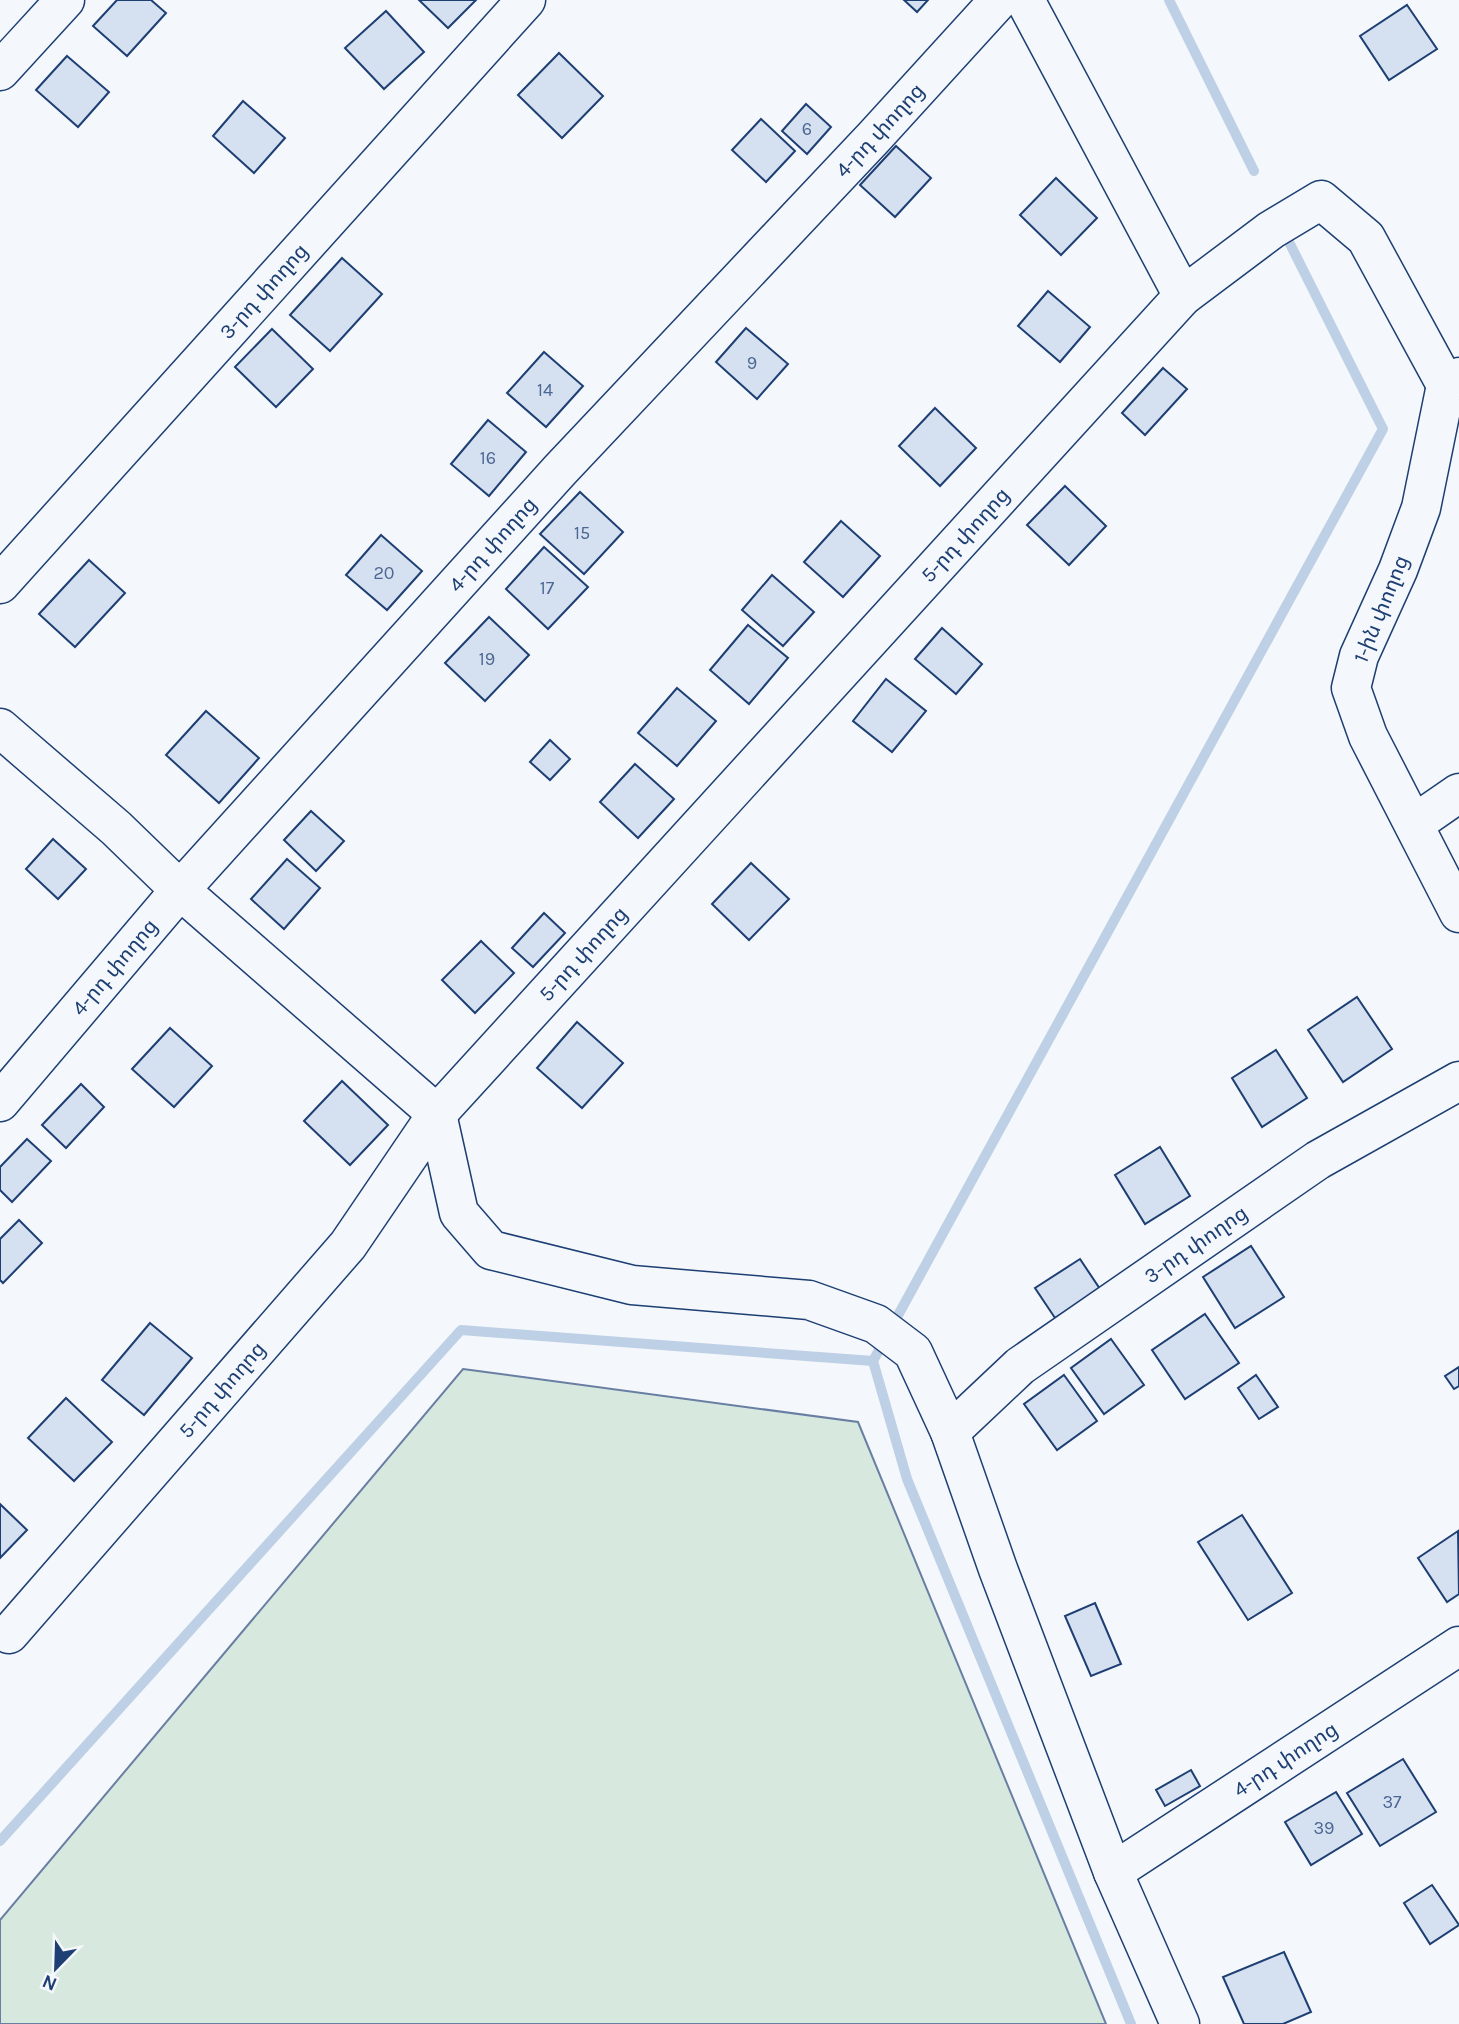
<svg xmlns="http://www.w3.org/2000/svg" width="1459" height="2024" viewBox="0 0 1459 2024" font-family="Karla,'Noto Sans Armenian',sans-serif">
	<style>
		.green { fill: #d7e8df; stroke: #687fa3; stroke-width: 2 }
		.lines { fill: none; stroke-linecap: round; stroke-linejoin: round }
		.stream { stroke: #bed0e5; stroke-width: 10 }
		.building { fill: #d5e0f0; stroke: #1d3f73; stroke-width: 2 }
		.minor-casing { stroke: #1d3f73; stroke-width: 41 }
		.minor { stroke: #f4f7fb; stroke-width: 38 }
		.labels { text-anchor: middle; stroke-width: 5; stroke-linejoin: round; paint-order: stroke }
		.number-label { font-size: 18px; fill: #4b6792 }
		.street-label { font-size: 21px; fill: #1d3f73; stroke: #f4f7fb }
	</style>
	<rect width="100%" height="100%" fill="#f4f7fb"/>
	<polygon class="green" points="463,1369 858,1422 1106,2024 0,2024 0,1920"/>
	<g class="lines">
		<g class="stream">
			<polyline points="1169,0 1254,171"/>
			<polyline points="0,1841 461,1330 873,1361"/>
			<polyline points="1131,2024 907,1479 873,1361 1383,429 1286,236"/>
		</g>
	</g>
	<g class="building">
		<polygon points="117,0 151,0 166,13 127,56 93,26"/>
		<polygon points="419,0 476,0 448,28"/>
		<polygon points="904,0 928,0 917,12"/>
		<polygon points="1407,5 1437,49 1389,80 1360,36"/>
		<polygon points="386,11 424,52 384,89 345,48"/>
		<polygon points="559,53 603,96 562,138 518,95"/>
		<polygon points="67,56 109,92 78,127 36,90"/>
		<polygon points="243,101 285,138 254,173 213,136"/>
		<polygon points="806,104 831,127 807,154 782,131"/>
		<polygon points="761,119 795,151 766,182 732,150"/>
		<polygon points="896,146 931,178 895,217 860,185"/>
		<polygon points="1056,178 1097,218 1061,255 1020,215"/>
		<polygon points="342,258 382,294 330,351 290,315"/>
		<polygon points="1048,291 1090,327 1060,362 1018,326"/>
		<polygon points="746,328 788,364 757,399 716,362"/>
		<polygon points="272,329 313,369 276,407 235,367"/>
		<polygon points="544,352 583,386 546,427 507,393"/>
		<polygon points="1163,368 1187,389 1145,435 1122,413"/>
		<polygon points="935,408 976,448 940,486 899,446"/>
		<polygon points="488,420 526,452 489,496 451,464"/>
		<polygon points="1065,486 1106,526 1069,565 1027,525"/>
		<polygon points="580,492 623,532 584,574 540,534"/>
		<polygon points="841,521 880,556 843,597 804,562"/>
		<polygon points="381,535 422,571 387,610 346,575"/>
		<polygon points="544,547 588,587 548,629 506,589"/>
		<polygon points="89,560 125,593 75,647 39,614"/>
		<polygon points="772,575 814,612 783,646 742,610"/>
		<polygon points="489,617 529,655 485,701 445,663"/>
		<polygon points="748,625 788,658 749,704 710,670"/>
		<polygon points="942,628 982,664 956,694 915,659"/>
		<polygon points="886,679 926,711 892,752 853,721"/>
		<polygon points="677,688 716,721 677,766 638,733"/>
		<polygon points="206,711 259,758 219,803 166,755"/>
		<polygon points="550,740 570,759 550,780 530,762"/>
		<polygon points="635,764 674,799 638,838 600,802"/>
		<polygon points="311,811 344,841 316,871 284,840"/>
		<polygon points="53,839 86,869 58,899 26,869"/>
		<polygon points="287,859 320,888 284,929 251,899"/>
		<polygon points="751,863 789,899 749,940 712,904"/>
		<polygon points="544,913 565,933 533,967 512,948"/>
		<polygon points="481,941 514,973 475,1013 442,980"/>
		<polygon points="1357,997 1392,1049 1343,1082 1308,1030"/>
		<polygon points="577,1022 623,1063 582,1108 537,1068"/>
		<polygon points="170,1028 212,1066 174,1107 132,1069"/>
		<polygon points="1276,1050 1307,1098 1262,1127 1232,1078"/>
		<polygon points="342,1081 388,1125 350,1165 304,1121"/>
		<polygon points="81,1084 104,1107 66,1148 42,1125"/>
		<polygon points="27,1139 51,1161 12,1202 0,1190 0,1167"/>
		<polygon points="1160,1147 1190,1196 1145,1224 1115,1175"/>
		<polygon points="19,1220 42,1243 3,1283 0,1280 0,1239"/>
		<polygon points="1251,1246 1284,1297 1235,1328 1203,1277"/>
		<polygon points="1080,1259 1100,1289 1055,1318 1035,1288"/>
		<polygon points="1205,1314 1239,1363 1185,1399 1152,1350"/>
		<polygon points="150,1323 192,1358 144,1415 102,1380"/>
		<polygon points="1111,1339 1144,1385 1104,1414 1071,1368"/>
		<polygon points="1459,1367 1459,1386 1454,1389 1445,1376"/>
		<polygon points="1064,1375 1097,1421 1057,1450 1024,1404"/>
		<polygon points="1256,1375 1278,1407 1259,1419 1238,1388"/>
		<polygon points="66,1398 112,1442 74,1481 28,1438"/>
		<polygon points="0,1504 27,1530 0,1558"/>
		<polygon points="1242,1515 1292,1593 1248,1620 1198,1542"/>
		<polygon points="1458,1531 1459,1594 1447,1602 1418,1558"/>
		<polygon points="1095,1603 1121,1664 1091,1676 1065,1616"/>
		<polygon points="1403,1759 1436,1812 1380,1846 1347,1793"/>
		<polygon points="1191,1770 1200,1786 1165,1806 1156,1790"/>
		<polygon points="1336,1792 1362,1834 1311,1865 1285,1822"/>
		<polygon points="1432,1885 1459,1925 1430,1944 1404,1903"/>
		<polygon points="1284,1952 1311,2012 1283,2024 1244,2024 1223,1977"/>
	</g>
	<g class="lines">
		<g class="minor-casing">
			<g id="minor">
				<polyline points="1025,0 1183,296"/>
				<polyline points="0,71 65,0"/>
				<polyline points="1459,377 1446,385 1421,508 1398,570 1359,656 1351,688 1368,736 1459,913"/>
				<path id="s1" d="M0 584 526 0"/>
				<polyline points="0,728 116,828 180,890 437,1114 459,1213 491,1250 632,1285 809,1300 876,1324 913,1352 950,1432 998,1569 1113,1872 1180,2024"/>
				<polyline points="1414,824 1459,793"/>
				<path id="s2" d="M0 1102 180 890 560 470 875 136 999 0"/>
				<path id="s3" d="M950 1432 1020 1366 1318 1160 1459 1081"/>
				<path id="s4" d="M9 1634 348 1245 437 1114 1183 296 1271 230 1321 200 1366 238 1446 385"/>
				<path id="s5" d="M1113 1872 1459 1646"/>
			</g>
		</g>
		<use href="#minor" class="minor"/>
	</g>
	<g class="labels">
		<g class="number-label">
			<text x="807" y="135">6</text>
			<text x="752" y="369">9</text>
			<text x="545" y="396">14</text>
			<text x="488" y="464">16</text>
			<text x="582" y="539">15</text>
			<text x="384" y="579">20</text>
			<text x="547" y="594">17</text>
			<text x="487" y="665">19</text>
			<text x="1392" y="1808">37</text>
			<text x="1324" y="1834">39</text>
		</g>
		<g class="street-label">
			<text dy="7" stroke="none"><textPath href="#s2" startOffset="1311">4-րդ փողոց</textPath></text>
			<text dy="7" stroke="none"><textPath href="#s1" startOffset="394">3-րդ փողոց</textPath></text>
			<text dy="7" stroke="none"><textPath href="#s4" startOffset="1458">5-րդ փողոց</textPath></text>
			<text dy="7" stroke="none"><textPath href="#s2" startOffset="744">4-րդ փողոց</textPath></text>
			<text transform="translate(1381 609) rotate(-68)" y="7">1-ին փողոց</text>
			<text dy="7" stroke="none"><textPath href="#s4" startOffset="891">5-րդ փողոց</textPath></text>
			<text dy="7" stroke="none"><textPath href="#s2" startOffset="177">4-րդ փողոց</textPath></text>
			<text dy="7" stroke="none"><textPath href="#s3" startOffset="310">3-րդ փողոց</textPath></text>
			<text dy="7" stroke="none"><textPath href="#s4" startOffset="324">5-րդ փողոց</textPath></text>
			<text dy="7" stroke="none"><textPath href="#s5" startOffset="206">4-րդ փողոց</textPath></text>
		</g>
	</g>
	<g transform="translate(56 1968) rotate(203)" stroke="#f4f7fb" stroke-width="5" paint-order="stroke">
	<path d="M0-5L12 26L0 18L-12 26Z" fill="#1d3f73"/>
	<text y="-10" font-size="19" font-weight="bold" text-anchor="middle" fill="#1d3f73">N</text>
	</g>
</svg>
